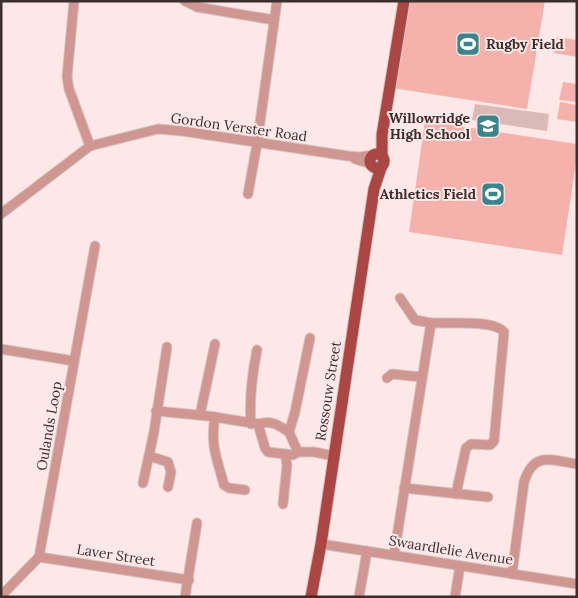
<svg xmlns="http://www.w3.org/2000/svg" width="578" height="598" viewBox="0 0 578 598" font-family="Lora,serif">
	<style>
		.green { fill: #f5b2ad }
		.building { fill: #dbb9b7 }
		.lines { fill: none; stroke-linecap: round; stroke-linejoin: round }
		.minor-casing { stroke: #d7c3c2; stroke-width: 11 }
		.major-casing { stroke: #d7c3c2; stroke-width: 13 }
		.minor { stroke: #cf9692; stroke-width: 9 }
		.major { stroke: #aa4745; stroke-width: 11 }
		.labels { text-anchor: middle; stroke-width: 4; stroke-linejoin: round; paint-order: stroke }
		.poi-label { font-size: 14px; font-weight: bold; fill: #3b2e2d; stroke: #fee8e7; text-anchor: end }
		.street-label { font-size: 14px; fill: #3b2e2d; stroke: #fee8e7 }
	</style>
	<rect width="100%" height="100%" fill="#fee8e7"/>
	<g class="green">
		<polygon points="406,1 545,1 527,109 392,88"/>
		<polygon points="557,37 577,40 577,57 554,53"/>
		<polygon points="563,82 577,84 577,102 559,100"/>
		<polygon points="560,102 577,105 577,122 557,119"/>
		<polygon points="425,121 577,144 577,156 562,255 409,232"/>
	</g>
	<polygon class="building" points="475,104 549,114 547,131 472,120"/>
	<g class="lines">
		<g class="minor-casing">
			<g id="minor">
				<polyline points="74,1 67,77 69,89 90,146"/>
				<polyline points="185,1 197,7 274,20"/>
				<polyline points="355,159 371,164"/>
				<polyline points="248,194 257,144 277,1"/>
				<polyline points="1,214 90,146 158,129 182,131 348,156 360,157 373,155"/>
				<path d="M400 298 415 320C420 321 426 322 431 323 447 324 494 319 504 332L494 441 490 445 471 444 466 448 456 494"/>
				<polyline points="1,349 74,361"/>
				<polyline points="387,378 392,374 421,377"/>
				<polyline points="156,411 208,416 258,424 265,448 268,452 293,455 298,452 314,452 334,456"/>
				<polyline points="200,415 215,344"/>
				<path d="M215 417C210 446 217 458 224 485L229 488 245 490"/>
				<path d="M251 424C249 398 252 375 257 350"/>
				<path d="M258 424C272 420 278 425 289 432"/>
				<polyline points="298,452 289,432 295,412 310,338"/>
				<polyline points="149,456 168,462 171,472 168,487"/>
				<polyline points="143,483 154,432 167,347"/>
				<polyline points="404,488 488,497"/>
				<polyline points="283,504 287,465 285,454"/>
				<polyline points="321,544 577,584"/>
				<polyline points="394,555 431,323"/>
				<polyline points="39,557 189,580"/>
				<path d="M512 574 524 482C534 451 550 460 577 464"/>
				<polyline points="1,596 39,557 95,246"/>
				<polyline points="185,597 197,523"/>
				<polyline points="359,597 367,551"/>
				<polyline points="455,597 460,566"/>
			</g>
		</g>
		<g class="major-casing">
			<g id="major">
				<circle cx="377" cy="161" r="7"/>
				<polyline points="382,156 382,135 404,1"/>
				<polyline points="311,597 321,544 374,189 382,165"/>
			</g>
		</g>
		<use href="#minor" class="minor"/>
		<use href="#major" class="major"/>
	</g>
	<defs>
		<g id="stadium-square" transform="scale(1.25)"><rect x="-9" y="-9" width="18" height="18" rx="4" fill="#3c848b" stroke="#fee8e7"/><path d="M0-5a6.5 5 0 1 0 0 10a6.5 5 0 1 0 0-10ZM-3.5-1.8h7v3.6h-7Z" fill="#fff"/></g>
		<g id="school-square" transform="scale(1.25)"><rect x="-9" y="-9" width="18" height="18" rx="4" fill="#3c848b" stroke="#fee8e7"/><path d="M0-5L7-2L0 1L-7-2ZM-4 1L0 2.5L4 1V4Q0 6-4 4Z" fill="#fff"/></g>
	</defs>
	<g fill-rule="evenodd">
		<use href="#stadium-square" x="468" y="44"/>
		<use href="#school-square" x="488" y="126"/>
		<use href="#stadium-square" x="493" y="194"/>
	</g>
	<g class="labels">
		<g class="poi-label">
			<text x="486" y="49" text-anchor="start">Rugby Field</text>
			<text x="470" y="123">Willowridge<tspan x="470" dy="16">High School</tspan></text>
			<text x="476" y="199">Athletics Field</text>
		</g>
		<g class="street-label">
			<text transform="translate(239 127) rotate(8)" y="5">Gordon Verster Road</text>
			<text transform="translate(328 391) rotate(-81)" y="5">Rossouw Street</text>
			<text transform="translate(49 426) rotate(-80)" y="5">Oulands Loop</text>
			<text transform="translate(451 550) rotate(9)" y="5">Swaardlelie Avenue</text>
			<text transform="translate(116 555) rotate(9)" y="5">Laver Street</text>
		</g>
	</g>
	<rect width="578" height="598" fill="none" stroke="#3b2e2d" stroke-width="5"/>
</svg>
